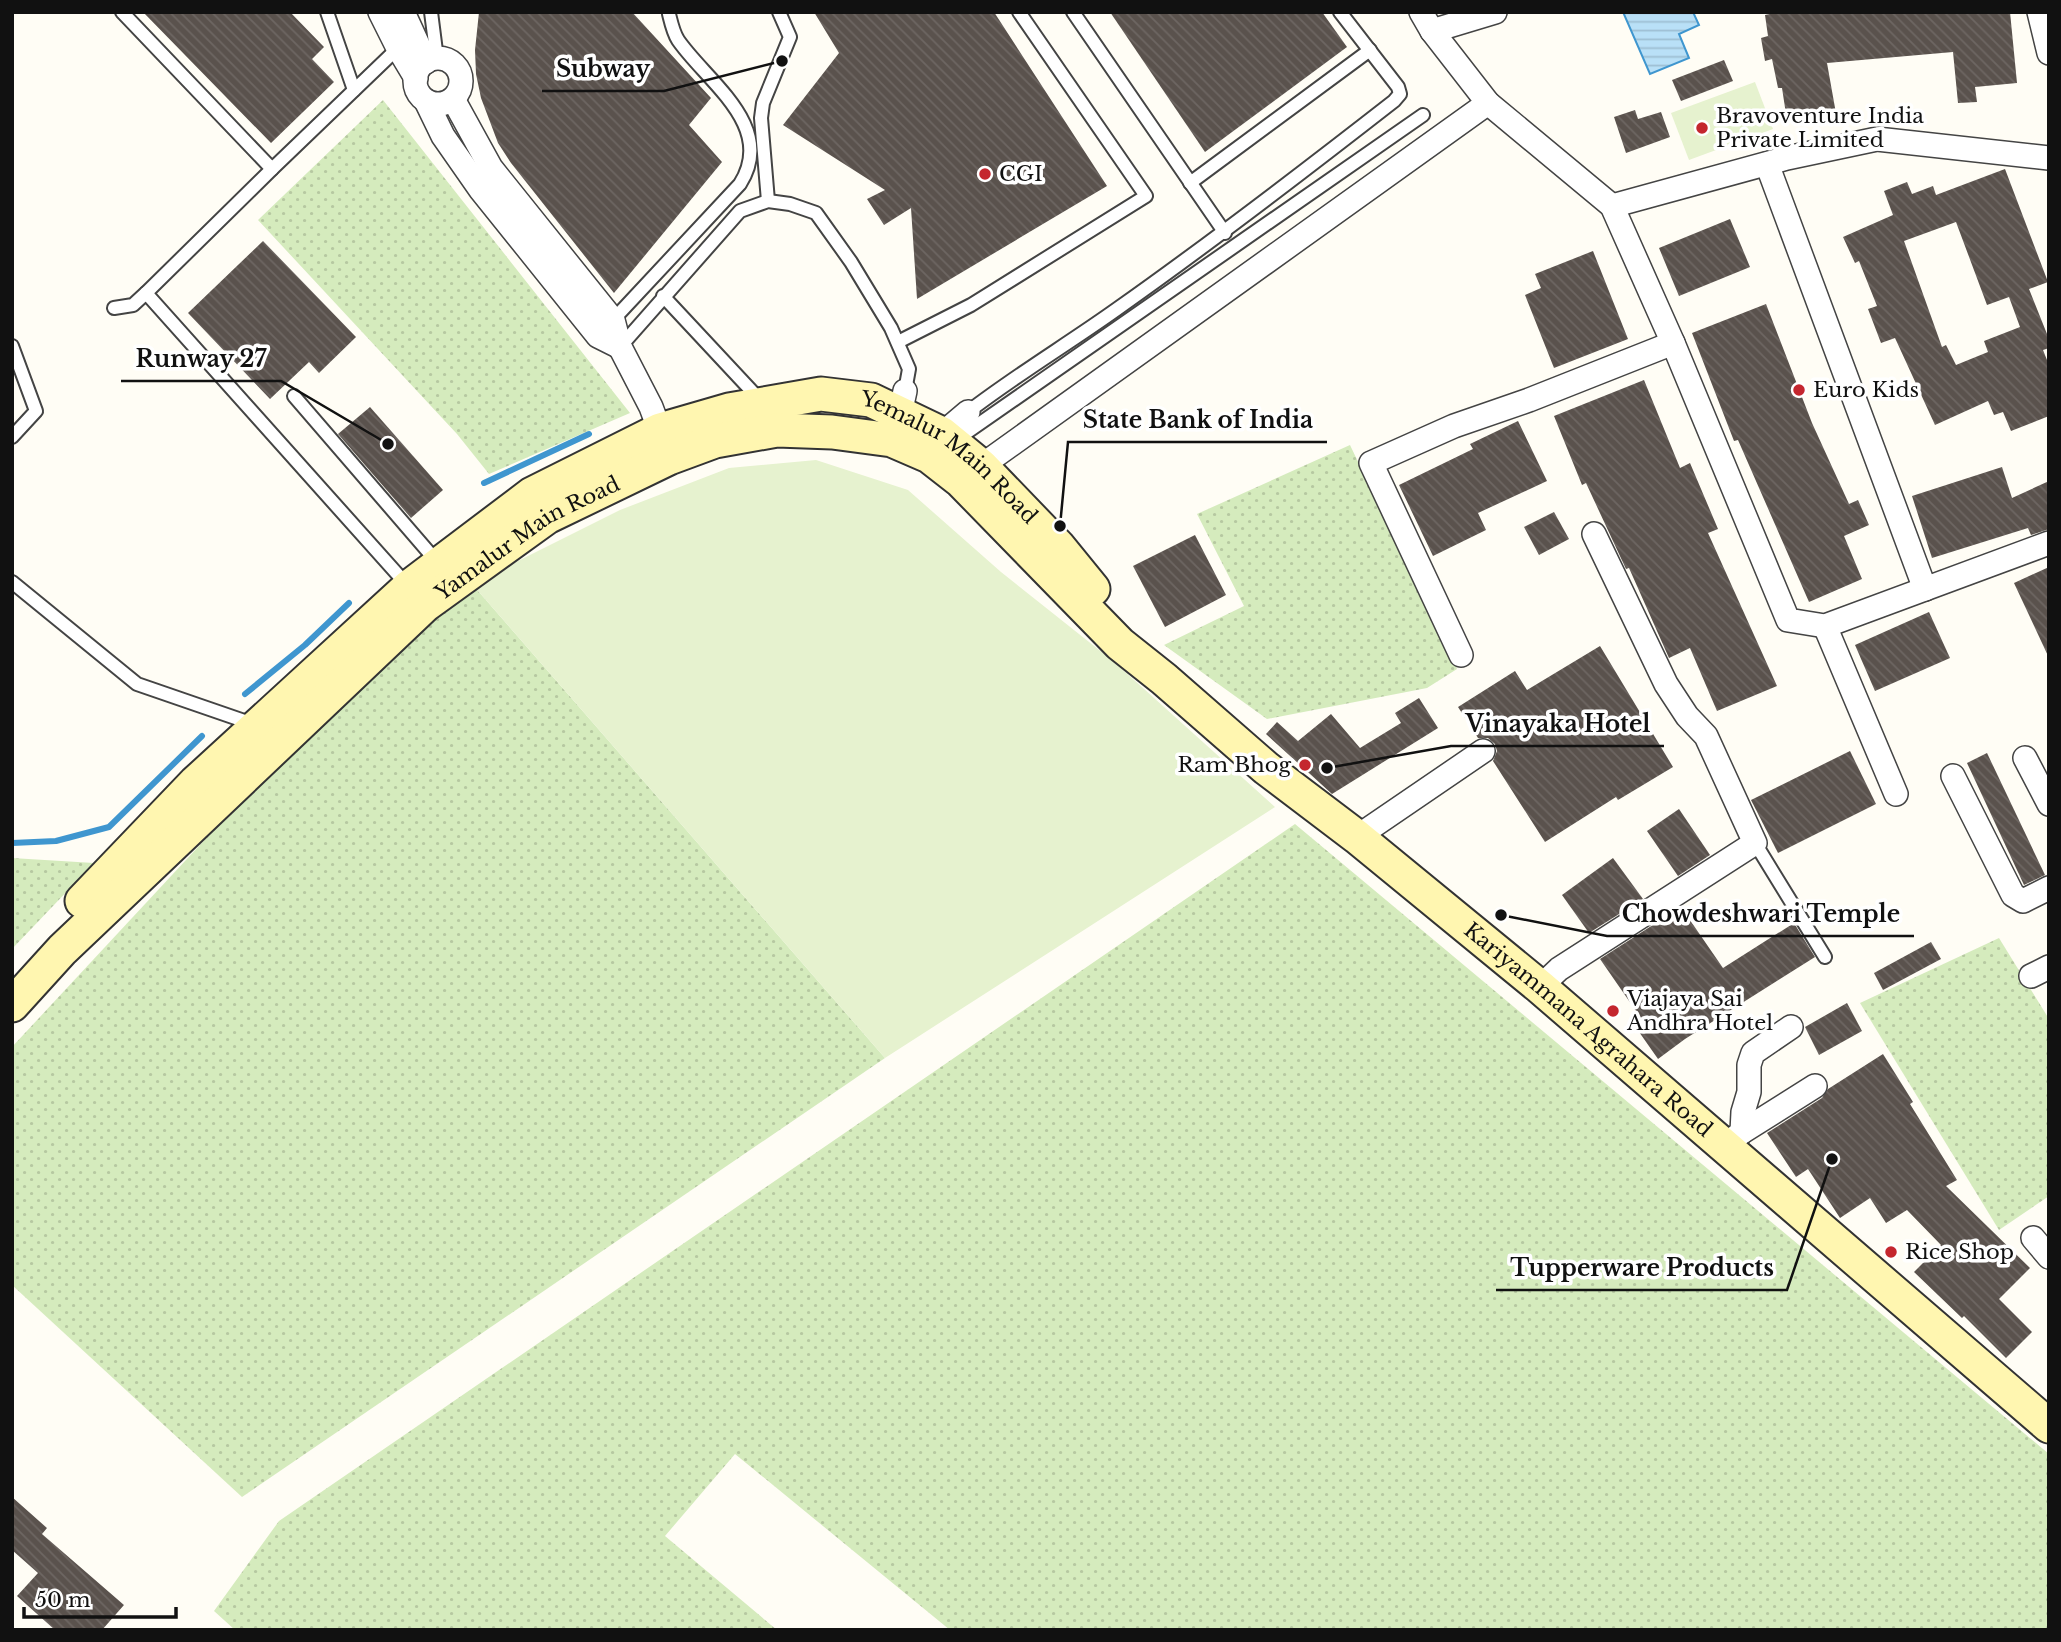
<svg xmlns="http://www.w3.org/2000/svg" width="2061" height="1642" viewBox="0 0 2061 1642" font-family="'Libre Baskerville',serif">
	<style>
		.grass { fill: url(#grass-dots) }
		.pitch { fill: #e6f2cf }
		.water { fill: url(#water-rules); stroke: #3f96cf; stroke-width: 2 }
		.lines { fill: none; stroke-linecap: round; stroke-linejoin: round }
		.stream { stroke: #3f96cf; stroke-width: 6 }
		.building { fill: url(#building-back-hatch); fill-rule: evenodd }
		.lane-casing { stroke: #444; stroke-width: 16 }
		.street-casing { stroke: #444; stroke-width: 26 }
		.secondary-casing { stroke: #333; stroke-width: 37 }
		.lane { stroke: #fff; stroke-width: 12 }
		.street { stroke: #fff; stroke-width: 23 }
		.secondary { stroke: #fff6b0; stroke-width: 33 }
		.poi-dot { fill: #c4262e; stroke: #fff; stroke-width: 2.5 }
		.labels { text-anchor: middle; stroke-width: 7; stroke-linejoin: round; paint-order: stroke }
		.poi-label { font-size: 21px; fill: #111; stroke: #fff; text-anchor: start }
		.street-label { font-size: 21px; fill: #111; stroke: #fff }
		.leader { fill: none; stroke: #111; stroke-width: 2.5 }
		.callout-dot { fill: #111; stroke: #fff; stroke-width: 2.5 }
		.callout-label { font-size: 23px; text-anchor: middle; font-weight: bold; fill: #111; stroke: #fff; stroke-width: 7; stroke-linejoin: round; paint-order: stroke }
	</style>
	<defs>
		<pattern id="grass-dots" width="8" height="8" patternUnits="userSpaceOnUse" patternTransform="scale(1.75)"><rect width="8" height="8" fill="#d5ebbd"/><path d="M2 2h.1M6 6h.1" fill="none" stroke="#b6c8a1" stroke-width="1.8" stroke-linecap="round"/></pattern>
		<pattern id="water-rules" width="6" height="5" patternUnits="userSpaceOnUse" patternTransform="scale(1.75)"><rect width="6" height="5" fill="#b9e0f7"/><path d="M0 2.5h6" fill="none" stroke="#9ebfd3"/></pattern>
		<pattern id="building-back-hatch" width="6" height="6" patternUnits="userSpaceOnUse" patternTransform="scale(1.75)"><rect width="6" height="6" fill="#5a524d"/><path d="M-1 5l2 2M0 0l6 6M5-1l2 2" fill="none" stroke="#6d6662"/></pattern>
	</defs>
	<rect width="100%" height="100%" fill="#fffdf5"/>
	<g class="grass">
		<polygon points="383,100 630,413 489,474 457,434 258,220"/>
		<polygon points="1350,445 1457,669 1427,688 1267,719 1164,645 1244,606 1197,514"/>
		<polygon points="472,584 885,1058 242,1497 12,1285 12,1047 225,818"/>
		<polygon points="1295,824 2049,1454 2049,1630 950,1630 735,1454 665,1536 777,1630 235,1630 214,1611 279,1521"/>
		<polygon points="12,858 94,863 12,949"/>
		<polygon points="1999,938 2049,1019 2049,1196 1999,1230 1860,1003"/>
	</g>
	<g class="pitch">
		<polygon points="1755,82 1773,129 1689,160 1671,113"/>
		<polygon points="816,460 908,490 1001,572 1113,661 1275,807 885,1058 472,584 620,510 729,468"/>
	</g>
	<polygon class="water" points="1623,12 1693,12 1699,25 1679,34 1689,58 1650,74"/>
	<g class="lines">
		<g class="stream">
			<polyline points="484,483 589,434"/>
			<polyline points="245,694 305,645 349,603"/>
			<polyline points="12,843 56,841 109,827 202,736"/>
		</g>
	</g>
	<g class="building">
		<polygon points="143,12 290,12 324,47 312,59 334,82 271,143"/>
		<polygon points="479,12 632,12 711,98 689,125 722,162 614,293 511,163 498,143 481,98 476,74 475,50"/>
		<polygon points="814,12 994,12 1107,186 917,299 911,208 884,225 867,199 885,190 783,125 839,53"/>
		<polygon points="1110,12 1322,12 1347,47 1205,152"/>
		<polygon points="1779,12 2010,12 2017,83 1975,87 1977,102 1958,103 1953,52 1827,63 1837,119 1814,123 1811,111 1786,114 1782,88 1778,88 1772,59 1765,61 1761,38 1768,36 1765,15"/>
		<polygon points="1724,60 1733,81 1681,101 1672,80"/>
		<polygon points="1635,110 1638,119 1661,112 1670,137 1626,153 1614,117"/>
		<path d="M2005 169 2048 282 2029 289 2049 339V348L2043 350 2049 365V416L2011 431 2003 412 1994 415 1988 401 1935 425 1895 338 1881 343 1868 309 1877 306 1859 261 1855 263 1843 237 1893 215 1884 191 1907 182 1912 194 1933 186 1936 195ZM1956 222 1987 305 2009 297 2020 327 1984 341 1988 352 1956 365 1946 345 1942 347 1904 241Z"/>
		<polygon points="1730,219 1750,267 1679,296 1659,248"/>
		<polygon points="263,241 356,337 319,373 309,362 270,399 188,313"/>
		<polygon points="1593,251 1628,339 1554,368 1525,295 1541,288 1535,274"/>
		<polygon points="1766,304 1812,423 1849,504 1858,500 1869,525 1844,536 1862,579 1809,602 1738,440 1734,441 1692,333"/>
		<polygon points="1644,380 1680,468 1690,463 1718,529 1708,533 1777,686 1717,711 1690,648 1669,658 1629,568 1626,569 1586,483 1582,485 1554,416"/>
		<polygon points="370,407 443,490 411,518 338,434"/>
		<polygon points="1518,421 1547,481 1478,513 1486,530 1433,556 1399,485 1473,449 1470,444"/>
		<polygon points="2002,467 2012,498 2049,481 2049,529 2031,535 2028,528 1932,558 1912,496"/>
		<polygon points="1554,512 1569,539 1539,555 1524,527"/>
		<polygon points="1195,535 1226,595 1165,627 1133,566"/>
		<polygon points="2049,567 2049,658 2014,583"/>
		<polygon points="1929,612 1950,658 1875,691 1855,645"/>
		<polygon points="1600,646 1673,767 1618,800 1616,797 1545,842 1493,761 1497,751 1495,744 1488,738 1478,738 1458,707 1515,671 1527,690"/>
		<polygon points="1419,698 1438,728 1332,794 1266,734 1277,722 1298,741 1331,714 1360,748 1401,723 1395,713"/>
		<polygon points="1850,751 1876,804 1778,853 1751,800"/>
		<polygon points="1987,753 2045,875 2024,885 1967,763"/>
		<polygon points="1679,809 1710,855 1678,876 1647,831"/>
		<polygon points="1613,858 1643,899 1589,933 1562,895"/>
		<polygon points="1683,910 1723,968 1794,923 1815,957 1685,1039 1658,1059 1637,1029 1645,1024 1600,959 1659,921 1661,925"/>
		<polygon points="1931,942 1941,959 1883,990 1874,973"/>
		<polygon points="1847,1003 1862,1031 1819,1055 1805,1027"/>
		<polygon points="1883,1054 1913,1102 1910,1104 1957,1180 1946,1186 2030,1268 1999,1299 2032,1332 2006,1358 1964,1316 1962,1318 1914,1272 1941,1245 1907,1210 1886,1223 1870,1198 1840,1218 1808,1169 1796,1177 1767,1133 1822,1098 1828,1089"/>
		<polygon points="12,1497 47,1528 42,1534 124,1605 102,1630 55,1630 17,1596 38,1573 12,1550"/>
	</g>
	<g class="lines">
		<g class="lane-casing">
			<g id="lane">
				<polyline points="122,12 272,169 398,48"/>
				<polyline points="327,12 354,90"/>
				<polyline points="431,12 437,59"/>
				<polyline points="1073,12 1225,233"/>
				<polyline points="1190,183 1370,50"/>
				<polyline points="768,201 761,118 763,103 790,37 779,12"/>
				<polyline points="146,293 272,169"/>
				<polyline points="663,296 761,401"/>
				<polyline points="114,308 133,305 146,293 408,586"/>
				<path d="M613 320 740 184C777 126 706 81 678 40 673 32 671 22 669 14"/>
				<polyline points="898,342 971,305 1146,196 1019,12"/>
				<polyline points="12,346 36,411 12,437"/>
				<polyline points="620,347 740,211 768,201 790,204 816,213 851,262 891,328 909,369 905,391"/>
				<polyline points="294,396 438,563"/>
				<path d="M968 412C1016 375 1068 344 1117 309 1212 242 1303 172 1394 101L1400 94 1398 87 1340 12"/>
				<polyline points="953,442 1423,115"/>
				<polyline points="12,582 137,684 253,724"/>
				<polyline points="1755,843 1825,957"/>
			</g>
		</g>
		<g class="street-casing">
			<g id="street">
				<polyline points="380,12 398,48 416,78"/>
				<polyline points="403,12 426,62"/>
				<polyline points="1421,12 1432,31 1488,103 1612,206 1673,343 1788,620 1825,626 2049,543"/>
				<polyline points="2039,12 2049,53"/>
				<polyline points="1432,31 1495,12"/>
				<circle cx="438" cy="81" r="23"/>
				<polyline points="453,99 491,168 613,320 620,347 651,407 664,442"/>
				<polyline points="426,101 443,136 480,189 598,336 620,347"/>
				<polyline points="1767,164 1925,589"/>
				<polyline points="1612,206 1787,158 1877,139 2049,158"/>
				<polyline points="900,414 905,391"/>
				<polyline points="936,444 942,434 968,412"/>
				<polyline points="970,474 1488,103"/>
				<polyline points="1825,626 1896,794"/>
				<polyline points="1461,655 1371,463 1454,426 1529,400 1673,343"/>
				<polyline points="2025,758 2049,804"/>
				<polyline points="1953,776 2013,895 2023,901 2049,888"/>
				<polyline points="1357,837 1483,751"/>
				<polyline points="2031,976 2049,967"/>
				<polyline points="1540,987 1559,969 1755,843 1706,736 1687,716 1666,684 1594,534"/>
				<polyline points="1742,1132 1815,1086"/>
				<polyline points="1724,1146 1742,1132 1743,1112 1749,1092 1749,1065 1753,1053 1791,1027"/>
				<polyline points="2033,1238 2049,1257"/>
			</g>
		</g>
		<g class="secondary-casing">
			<g id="secondary">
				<path id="s1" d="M82 901 195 783 409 587 532 494 660 430 729 410 821 394 871 400 942 434 981 466 1058 546 1093 589"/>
				<path id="s2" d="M12 1005 62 950 425 605 547 517 669 458 715 441 777 430 832 432 892 440 929 456 961 481 1120 644 1164 679 1266 768 1357 837 1540 987 2049 1426"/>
			</g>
		</g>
		<use href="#lane" class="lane"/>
		<use href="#street" class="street"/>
		<use href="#secondary" class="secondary"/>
	</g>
	<g class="poi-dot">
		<circle cx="1702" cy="128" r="7"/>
		<circle cx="985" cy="174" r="7"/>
		<circle cx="1799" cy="390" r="7"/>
		<circle cx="1305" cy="765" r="7"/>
		<circle cx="1613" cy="1011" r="7"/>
		<circle cx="1891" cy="1252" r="7"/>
	</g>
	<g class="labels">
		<g class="poi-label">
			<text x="1716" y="123">Bravoventure India<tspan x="1716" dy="24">Private Limited</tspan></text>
			<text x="999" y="181">CGI</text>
			<text x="1813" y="397">Euro Kids</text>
			<text x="1291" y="772" text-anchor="end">Ram Bhog</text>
			<text x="1627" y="1006">Viajaya Sai<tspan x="1627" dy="24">Andhra Hotel</tspan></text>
			<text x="1905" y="1259">Rice Shop</text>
		</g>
		<g class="street-label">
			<text dy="7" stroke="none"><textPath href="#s1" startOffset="1064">Yemalur Main Road</textPath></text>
			<text dy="7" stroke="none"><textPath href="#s2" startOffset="698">Yamalur Main Road</textPath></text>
			<text dy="7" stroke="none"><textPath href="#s2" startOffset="2004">Kariyammana Agrahara Road</textPath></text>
		</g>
	</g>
	<path class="leader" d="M782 61L664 91H542M388 444L281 381H121M1060 526L1068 442H1327M1327 768L1451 746H1664M1501 915L1607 936H1914M1832 1159L1787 1290H1496"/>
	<g class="callout-dot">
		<circle cx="782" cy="61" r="7"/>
		<circle cx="388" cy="444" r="7"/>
		<circle cx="1060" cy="526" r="7"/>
		<circle cx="1327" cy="768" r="7"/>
		<circle cx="1501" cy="915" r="7"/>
		<circle cx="1832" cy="1159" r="7"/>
	</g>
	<g class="callout-label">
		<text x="603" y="77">Subway</text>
		<text x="201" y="367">Runway 27</text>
		<text x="1198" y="428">State Bank of India</text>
		<text x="1558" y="732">Vinayaka Hotel</text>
		<text x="1761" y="922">Chowdeshwari Temple</text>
		<text x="1642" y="1276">Tupperware Products</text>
	</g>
	<rect width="2061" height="1642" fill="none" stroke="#111111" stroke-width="28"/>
	<path d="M24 1607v10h152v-10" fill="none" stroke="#111111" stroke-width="3.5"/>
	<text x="35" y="1607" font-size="21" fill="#111111" stroke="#ffffff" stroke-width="5" paint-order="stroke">50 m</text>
</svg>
